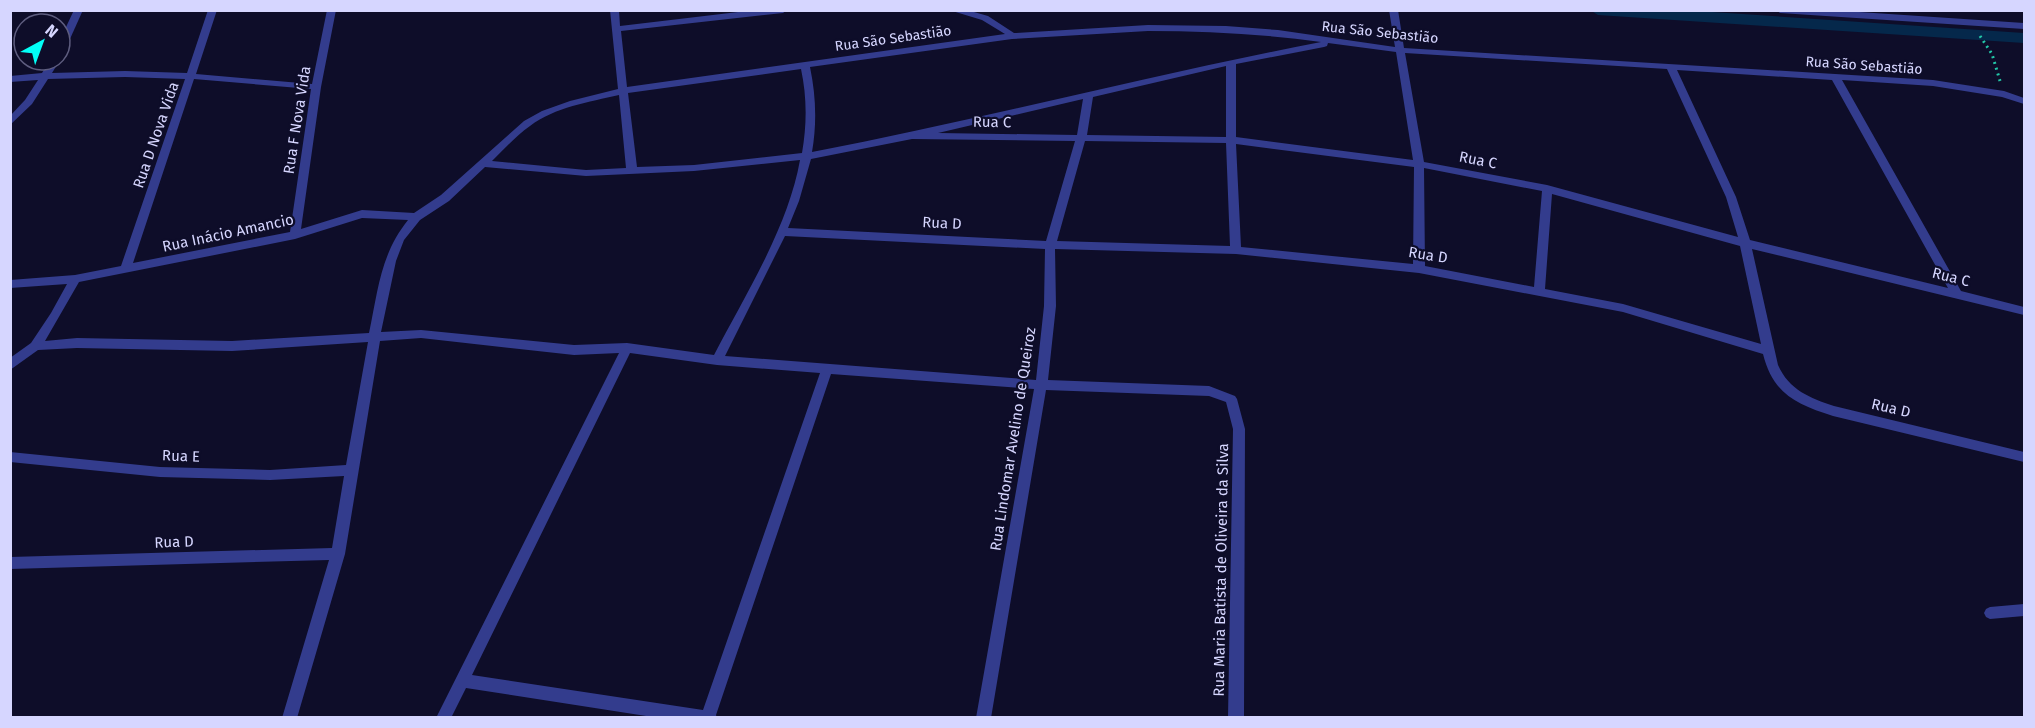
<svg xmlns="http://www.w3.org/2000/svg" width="2035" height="728" viewBox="0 0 2035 728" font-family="'Fira Sans',sans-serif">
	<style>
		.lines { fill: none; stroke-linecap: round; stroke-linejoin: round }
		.canal { fill: #05284b; fill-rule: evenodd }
		.path { stroke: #23c6a7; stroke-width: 3; stroke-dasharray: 2 4; stroke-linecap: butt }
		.service { fill: #333c8d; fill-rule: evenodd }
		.minor { fill: #333c8d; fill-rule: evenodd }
		.labels { text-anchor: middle; stroke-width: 4.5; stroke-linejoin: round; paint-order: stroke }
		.far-street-label { font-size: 14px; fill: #d6d6ff; stroke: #0e0d29 }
		.street-label { font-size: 15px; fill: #d6d6ff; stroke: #0e0d29 }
	</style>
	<rect width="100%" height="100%" fill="#0e0d29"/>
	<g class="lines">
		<polygon class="canal" points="1590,10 1682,10 2024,33 2024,43 1598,15"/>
		<polyline class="path" points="1980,36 1992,54 2000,81"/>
		<polygon class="service" points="2024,604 2024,616 1990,619 1986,617 1984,613 1986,609 1990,607"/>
		<g class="minor">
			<polygon points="74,10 83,10 65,50 60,53 60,40"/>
			<path d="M208 10H217L196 74 312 84 327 10H336L321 87 301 229 362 210 414 213 441 195 524 121 542 111 570 101 618 89 610 10H619L620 26 755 10H787L783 13 621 31 627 87 1005 34 982 20 949 10H967L988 16 1014 33 1148 25 1226 26 1278 30 1395 47 1389 10H1398L1404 48 1933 80 2004 91 2024 98V104L2002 97 1933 86 1842 80 1961 291 2024 307V315L1752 249 1778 365C1789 390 1810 398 1834 406L2024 452V462L1833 416C1796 404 1773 394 1763 354L1623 312 1419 273 1236 254 1055 249 1056 306 1048 380 1209 386 1235 396 1237 399 1245 429 1244 718H1228L1233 429 1226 402 1209 396 1046 390 991 718H976L1034 389 831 374 716 715 717 718H659L466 688 451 718H436L619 353 574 355 421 338 380 341 345 554 297 718H282L329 560 10 569V557L332 548 344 476 270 480 160 477 10 462V452L160 467 270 470 346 465 368 342 232 351 77 348 38 350 10 370V358L31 343 51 313 67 284 10 288V280L75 275 121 266 185 79 125 77 48 79 32 104 10 125V116L25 100 38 80 10 82V76L42 73 50 60H60L52 73 125 71 187 73ZM1148 31C1206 31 1263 34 1321 42 1150 75 983 119 812 152 817 123 816 96 810 67L1012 39ZM1328 43 1396 52 1413 160 1236 137V64L1324 47 1327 46ZM1405 53 1667 69 1726 197 1738 237 1547 185 1424 162ZM1226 66V137L1087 135 1093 97ZM801 69C807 97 807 124 802 153L694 165 637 167 628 93ZM1677 70 1832 80 1948 288 1750 240 1736 197ZM194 79 311 89 290 232 133 263ZM619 95 626 168 586 170 492 161C504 149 516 136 530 126 555 107 589 102 619 95ZM1083 99 1077 135 938 133ZM912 139 1075 141 1046 241 788 228 799 201 811 159ZM1085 141 1226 143 1230 246 1057 241ZM1236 144 1414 167 1413 264 1241 247ZM800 160C788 228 745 295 714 355L627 343 574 345 421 330 381 332 396 261 404 240 420 220 449 201 485 167 586 176 694 171ZM1424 168 1542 191 1534 287 1425 266ZM1552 194 1740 246 1761 344 1623 304 1545 289ZM362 218 408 220C380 255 378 291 369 333L232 341 77 338 45 341 79 282 295 239ZM785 236 1045 249 1044 306 1036 380 725 356ZM630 353 717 365 820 373 703 710 472 675Z"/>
			<polygon points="1776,10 1829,10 2024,23 2024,29 1780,13"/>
		</g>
	</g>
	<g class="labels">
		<g class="far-street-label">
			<text transform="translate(1380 32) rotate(6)" y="5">Rua São Sebastião</text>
			<text transform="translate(893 38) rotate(-8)" y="5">Rua São Sebastião</text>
			<text transform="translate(1864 65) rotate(4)" y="5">Rua São Sebastião</text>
		</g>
		<g class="street-label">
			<text transform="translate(297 120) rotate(-81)" y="5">Rua F Nova Vida</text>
			<text transform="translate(992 122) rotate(1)" y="5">Rua C</text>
			<text transform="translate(156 135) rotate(-71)" y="5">Rua D Nova Vida</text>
			<text transform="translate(1478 160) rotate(11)" y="5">Rua C</text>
			<text transform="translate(942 223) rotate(3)" y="5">Rua D</text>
			<text transform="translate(228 233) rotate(-12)" y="5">Rua Inácio Amancio</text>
			<text transform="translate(1428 255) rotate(9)" y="5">Rua D</text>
			<text transform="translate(1951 277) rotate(14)" y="5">Rua C</text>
			<text transform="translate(1891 408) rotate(13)" y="5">Rua D</text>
			<text transform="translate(1013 439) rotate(-81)" y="5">Rua Lindomar Avelino de Queiroz</text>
			<text transform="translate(181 456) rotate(2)" y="5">Rua E</text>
			<text transform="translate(174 542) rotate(-2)" y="5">Rua D</text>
			<text transform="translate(1221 570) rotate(-89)" y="5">Rua Maria Batista de Oliveira da Silva</text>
		</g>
	</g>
	<rect width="2035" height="728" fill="none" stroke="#d6d6ff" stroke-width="24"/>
	<g transform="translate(42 42) rotate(41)"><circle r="28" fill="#0e0d29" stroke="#5e5d7f" stroke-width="1.5"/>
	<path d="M0-4.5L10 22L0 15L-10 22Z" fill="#02fff7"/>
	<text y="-9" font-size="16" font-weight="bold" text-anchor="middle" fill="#d6d6ff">N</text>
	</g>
</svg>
